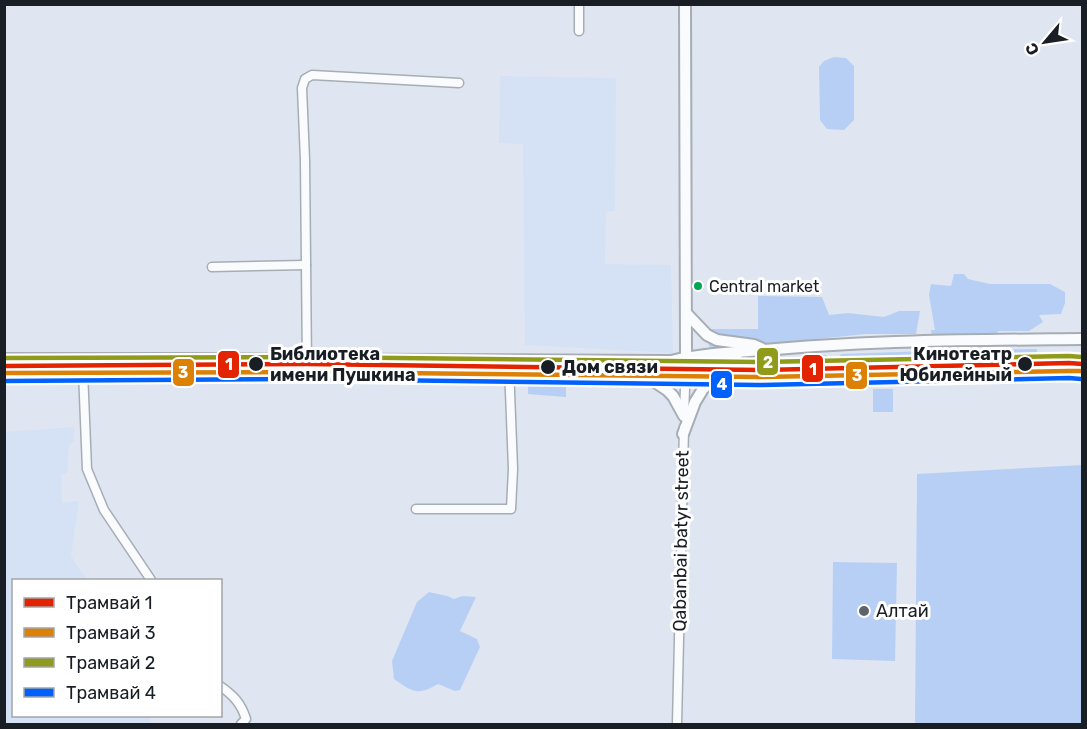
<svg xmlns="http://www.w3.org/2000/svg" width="1087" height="729" viewBox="0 0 1087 729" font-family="Rubik,sans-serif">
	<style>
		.built { fill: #d5e1f5 }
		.green { fill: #b7cff5 }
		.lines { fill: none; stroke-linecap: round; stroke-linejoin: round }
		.minor-casing { stroke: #a7adb5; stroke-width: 11 }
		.major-casing { stroke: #a7adb5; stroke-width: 14 }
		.minor { stroke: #fafbfd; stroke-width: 8 }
		.major { stroke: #fafbfd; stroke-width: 10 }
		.tram-1-casing { stroke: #fff; stroke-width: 9 }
		.tram-2-casing { stroke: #fff; stroke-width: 9 }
		.tram-3-casing { stroke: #fff; stroke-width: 9 }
		.tram-4-casing { stroke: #fff; stroke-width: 9 }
		.tram-1 { stroke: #e32400; stroke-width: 4.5 }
		.tram-2 { stroke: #dc8106; stroke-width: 4.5 }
		.tram-3 { stroke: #909b1b; stroke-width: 4.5 }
		.tram-4 { stroke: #0061ff; stroke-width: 4.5 }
		.bus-dot { fill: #00a651; stroke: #fff; stroke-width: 2 }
		.stop-dot { fill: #191e25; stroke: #fff; stroke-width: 2 }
		.poi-dot { fill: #5e646c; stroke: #fff; stroke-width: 2 }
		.labels { text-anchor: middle; stroke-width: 6; stroke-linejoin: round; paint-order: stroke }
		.bus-label { font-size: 16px; fill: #191e25; stroke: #fff; text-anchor: start }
		.stop-label { font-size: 18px; font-weight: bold; fill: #191e25; stroke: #fff; text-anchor: start }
		.street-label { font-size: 18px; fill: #191e25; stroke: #fff }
		.poi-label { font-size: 18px; fill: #191e25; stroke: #fff; text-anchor: start }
		.line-badge { stroke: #fff; stroke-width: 2 }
		.badge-label { font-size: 16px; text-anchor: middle; font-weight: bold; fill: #fff }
	</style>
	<rect width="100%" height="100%" fill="#dfe6f1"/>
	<g class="built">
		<polygon points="500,76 616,78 615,211 606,212 605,264 671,265 673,353 525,345 523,144 499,143"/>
		<polygon points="74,427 74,441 69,445 67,473 61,475 62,503 79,501 71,556 87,580 14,580 14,716 151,716 149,724 5,724 5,432"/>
	</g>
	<g class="green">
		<polygon points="834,57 846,58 854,66 854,120 844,130 827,129 820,120 819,67 824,61"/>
		<polygon points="954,274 964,274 968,279 990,284 1050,284 1065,292 1065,303 1061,314 1039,315 1043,322 1029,331 998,331 997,334 932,336 931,330 935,330 929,295 931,284 951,286"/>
		<polygon points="758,296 822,297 829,315 848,313 884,317 899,311 920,311 916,334 865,334 714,350 709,346 706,329 758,329"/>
		<polygon points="1037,349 1038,361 979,362 979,360 965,359 967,350"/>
		<path d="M927 351C927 359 923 365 923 373L837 376C837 368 834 358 842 354Z"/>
		<polygon points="826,355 831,360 833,372 718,373 734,364"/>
		<polygon points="528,381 566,382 566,397 528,394"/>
		<rect x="873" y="389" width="20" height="23"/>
		<polygon points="1082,465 1082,724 915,724 917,474"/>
		<polygon points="833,562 897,563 895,661 832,659"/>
		<path d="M429 592 447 596 454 599 462 596 476 597 460 631 477 639 480 647 460 690 455 691 438 684C417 696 413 692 394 679L392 661 417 602Z"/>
	</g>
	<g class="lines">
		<g class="minor-casing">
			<g id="minor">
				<polyline points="579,4 579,31"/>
				<polyline points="212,267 306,265"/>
				<polyline points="307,366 305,160 302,88 305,79 312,75 459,83"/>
				<polyline points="83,371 87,469 104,510 151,580"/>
				<polyline points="684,415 686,362"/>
				<polyline points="416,509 511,509 513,469 509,366"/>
				<path d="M220 686C233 695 241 703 246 719L241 724"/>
				<polyline points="677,724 684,428"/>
			</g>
		</g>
		<g class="major-casing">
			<g id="major">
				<polyline points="685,4 686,358"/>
				<polyline points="687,314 707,335 717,340 754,345 761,348"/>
				<path d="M4 359H210L671 361C705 353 741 352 776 349 878 340 980 340 1082 339"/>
				<polyline points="4,371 83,371 210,367 371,370 677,372 700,358"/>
				<polyline points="640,372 667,390 673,396 684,416"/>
				<polyline points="683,434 695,402 703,389 738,353"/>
			</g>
		</g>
		<use href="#minor" class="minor"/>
		<use href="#major" class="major"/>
		<g class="tram-1-casing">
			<polyline id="tram-1" points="4,366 307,364 759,370 1069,363 1082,364"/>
		</g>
		<g class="tram-2-casing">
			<polyline id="tram-2" points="4,373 307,372 759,377 1069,371 1081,371"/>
		</g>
		<g class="tram-3-casing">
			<polyline id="tram-3" points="4,358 307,357 759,362 1069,356 1082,357"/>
		</g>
		<g class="tram-4-casing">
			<polyline id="tram-4" points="4,381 307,379 759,385 1069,378 1081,379"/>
		</g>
		<use href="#tram-1" class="tram-1"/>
		<use href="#tram-2" class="tram-2"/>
		<use href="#tram-3" class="tram-3"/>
		<use href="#tram-4" class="tram-4"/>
	</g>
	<circle class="bus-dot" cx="698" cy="286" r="5"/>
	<g class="stop-dot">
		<circle cx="256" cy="364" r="8"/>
		<circle cx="1025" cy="364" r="8"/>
		<circle cx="548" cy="367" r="8"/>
	</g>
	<circle class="poi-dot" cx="864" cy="611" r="6"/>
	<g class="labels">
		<g class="bus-label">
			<text x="709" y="292">Central market</text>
		</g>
		<g class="stop-label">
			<text x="270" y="360">Библиотека<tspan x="270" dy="21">имени Пушкина</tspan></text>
			<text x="1012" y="360" text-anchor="end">Кинотеатр<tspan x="1012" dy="21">Юбилейный</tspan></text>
			<text x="562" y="373">Дом связи</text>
		</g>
		<g class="street-label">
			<text transform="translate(681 541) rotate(-89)" y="6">Qabanbai batyr street</text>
		</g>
		<g class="poi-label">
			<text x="876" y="617">Алтай</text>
		</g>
	</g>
	<g class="line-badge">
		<rect x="756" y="347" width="23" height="29" rx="6" fill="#909b1b"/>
		<rect x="217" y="350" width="23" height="29" rx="6" fill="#e32400"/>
		<rect x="801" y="354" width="23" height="29" rx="6" fill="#e32400"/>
		<rect x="172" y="358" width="23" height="29" rx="6" fill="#dc8106"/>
		<rect x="845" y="361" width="23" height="29" rx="6" fill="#dc8106"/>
		<rect x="710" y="370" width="23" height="29" rx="6" fill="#0061ff"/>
	</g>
	<g class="badge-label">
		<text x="768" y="368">2</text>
		<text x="229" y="370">1</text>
		<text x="813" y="375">1</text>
		<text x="183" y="378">3</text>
		<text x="857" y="381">3</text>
		<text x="722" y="390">4</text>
	</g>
	<rect width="1087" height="729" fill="none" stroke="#191e25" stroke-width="12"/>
	<rect x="12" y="579" width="210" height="138" fill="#ffffff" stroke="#a3a5a8" stroke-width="1.5"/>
	<rect x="24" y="598" width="30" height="9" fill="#e32400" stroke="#a3a5a8" stroke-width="1.5"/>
	<text x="66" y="609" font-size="18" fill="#191e25">Трамвай 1</text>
	<rect x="24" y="628" width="30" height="9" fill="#dc8106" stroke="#a3a5a8" stroke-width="1.5"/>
	<text x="66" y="639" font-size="18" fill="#191e25">Трамвай 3</text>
	<rect x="24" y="658" width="30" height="9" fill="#909b1b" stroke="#a3a5a8" stroke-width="1.5"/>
	<text x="66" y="669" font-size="18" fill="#191e25">Трамвай 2</text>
	<rect x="24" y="688" width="30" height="9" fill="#0061ff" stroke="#a3a5a8" stroke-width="1.5"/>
	<text x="66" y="699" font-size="18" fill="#191e25">Трамвай 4</text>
	<g transform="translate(1045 42) rotate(241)" stroke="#ffffff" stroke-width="4.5" paint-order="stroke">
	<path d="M0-4.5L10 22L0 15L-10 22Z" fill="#191e25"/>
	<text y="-9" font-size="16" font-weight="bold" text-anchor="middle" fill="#191e25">С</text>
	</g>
</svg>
